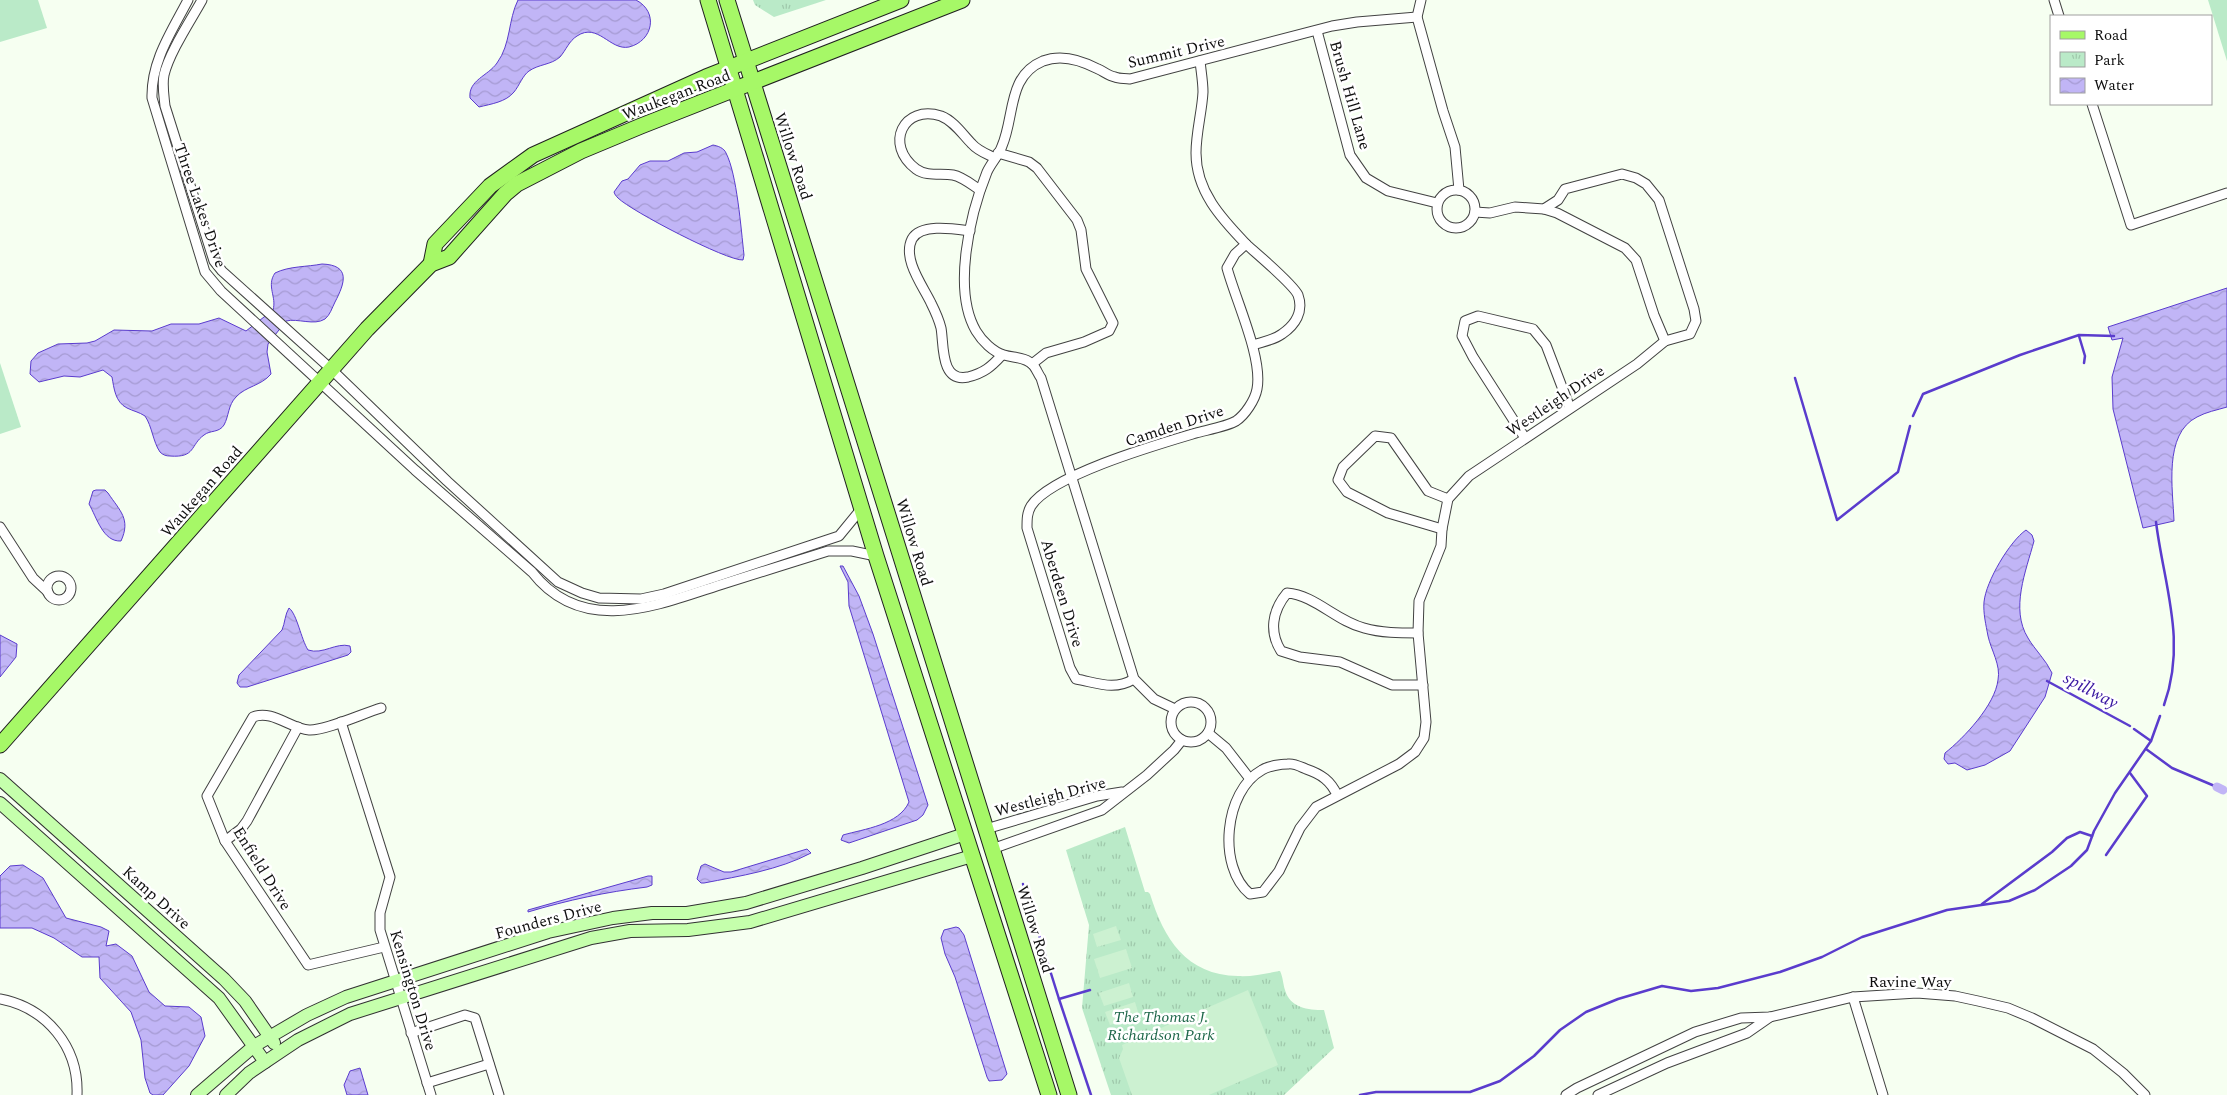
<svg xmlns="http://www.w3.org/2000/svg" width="2227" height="1095" viewBox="0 0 2227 1095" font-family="Spectral,serif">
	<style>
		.grass { fill: #baeac8 }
		.park { fill: url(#park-tufts) }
		.pitch { fill: #ccf1d1 }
		.water { fill: url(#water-waves); stroke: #5a3ccd }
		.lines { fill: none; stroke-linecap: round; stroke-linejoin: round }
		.stream { stroke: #5a3ccd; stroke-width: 2.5 }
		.canal { stroke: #c1b5f6; stroke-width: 9 }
		.minor-casing { stroke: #424242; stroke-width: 11 }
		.secondary-casing { stroke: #313131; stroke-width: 14 }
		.primary-casing { stroke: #202020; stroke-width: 17 }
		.minor { stroke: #fff; stroke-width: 9 }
		.secondary { stroke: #c5ffac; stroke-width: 12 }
		.primary { stroke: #a6f867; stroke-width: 15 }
		.labels { text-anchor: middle; stroke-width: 5; stroke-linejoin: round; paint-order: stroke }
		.street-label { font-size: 16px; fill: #0f0f0f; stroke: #fff }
		.park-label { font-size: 16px; font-style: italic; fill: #1e674a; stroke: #fff }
		.water-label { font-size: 18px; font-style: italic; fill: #3917a1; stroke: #fff }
	</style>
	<defs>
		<pattern id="park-tufts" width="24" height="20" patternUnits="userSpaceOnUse" patternTransform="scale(1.25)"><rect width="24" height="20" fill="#baeac8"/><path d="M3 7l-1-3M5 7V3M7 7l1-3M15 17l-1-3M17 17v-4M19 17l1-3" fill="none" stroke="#9fc8ab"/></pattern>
		<pattern id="water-waves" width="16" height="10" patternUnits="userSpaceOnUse" patternTransform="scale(1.25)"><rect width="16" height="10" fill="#c1b5f6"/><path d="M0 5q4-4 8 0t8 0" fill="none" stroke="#a59ad2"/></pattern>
	</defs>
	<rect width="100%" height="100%" fill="#f6fff1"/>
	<g class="grass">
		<polygon points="0,0 38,0 47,28 0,42"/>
		<polygon points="2208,0 2227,0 2227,61"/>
		<polygon points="0,363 21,427 0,434"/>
	</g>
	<g class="park">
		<polygon points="753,0 826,0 774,17 755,5"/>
		<path d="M1125 827 1145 892H1148L1150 894C1164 939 1186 975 1238 976 1252 977 1267 973 1280 971 1283 977 1283 984 1285 990 1290 1008 1308 1010 1324 1010L1334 1048 1284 1095H1111L1082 1008 1089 925 1066 850Z"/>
	</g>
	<g class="pitch">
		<polygon points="1116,926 1121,940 1097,947 1093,934"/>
		<polygon points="1126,949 1132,968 1100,978 1094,959"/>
		<polygon points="1129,983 1133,997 1104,1006 1099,993"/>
		<polygon points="1248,990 1278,1065 1209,1095 1132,1095 1119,1058 1123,1049 1122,1045"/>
		<polygon points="1135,1002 1139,1015 1110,1025 1105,1012"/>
	</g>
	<g class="water">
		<path d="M518 0H636C659 12 653 41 629 47 610 51 598 22 577 36 569 41 566 50 560 57 551 65 539 64 529 71 523 75 519 86 514 92 506 102 491 104 479 107L470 98C468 80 488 76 497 63 511 44 508 20 518 0Z"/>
		<path d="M713 145C718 146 724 148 726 153 737 174 741 229 744 255L743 260C727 261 631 211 618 198 616 196 615 195 614 192L622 181 628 179 640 165 650 161H668L684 153 697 152Z"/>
		<path d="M322 264C351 265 345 283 335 302 332 308 330 315 325 319 314 326 298 318 286 321L268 344 267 352 271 374C261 386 246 386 236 397 228 405 229 416 224 425 219 433 210 430 204 435 190 445 196 458 170 456 166 456 163 455 160 452 153 442 152 426 145 416 139 412 133 411 127 408 115 402 114 388 112 377L103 370 80 377 64 376 39 382 30 374 31 361 38 353 58 344 87 343 95 341 114 330 152 331 171 324H199L219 318 246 331 273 310C277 297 266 286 275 273 289 266 307 267 322 264Z"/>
		<path d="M2227 288V407C2217 410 2206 412 2197 417 2163 434 2173 490 2174 521L2143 528 2113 409 2112 377 2123 338 2112 340 2108 327Z"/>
		<path d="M96 490H105L108 493C120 511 131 519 121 541 103 542 97 518 89 504L93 491Z"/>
		<path d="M2026 530 2032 535 2034 541C2026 571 2010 609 2028 638 2035 650 2046 660 2052 673L2045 697 2010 751 1985 765 1967 770 1955 763 1948 764 1944 759 1945 753C1964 738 1995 705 1998 680 2001 665 1991 650 1988 636 1986 625 1983 613 1984 602 1986 581 2010 541 2026 530Z"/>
		<path d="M840 566H843L859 596 873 634 928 805 923 815 917 820 849 843 841 840 843 835C864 829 899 825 909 802L849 606 848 582Z"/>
		<path d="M289 608C297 614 301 639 308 650 323 655 336 642 350 646L351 652 348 655 247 687H240L237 683 239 675 282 630C285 623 285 614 289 608Z"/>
		<polygon points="0,635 17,644 16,657 0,677"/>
		<path d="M807 849 811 853C779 870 740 876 704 883H701L697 879 701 866 705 864 724 872H731Z"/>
		<polygon points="23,865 43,878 66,918 101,927 109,931 106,946 116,944 132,956 149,992 165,1006 189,1007 201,1017 205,1036 189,1066 163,1095 153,1095 150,1093 145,1078 141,1040 131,1012 100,978 99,957 82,957 54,938 32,928 0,928 0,876 10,866"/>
		<path d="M648 876H652V885L647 887C606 892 568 900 528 912V910Z"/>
		<polygon points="956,927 959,928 964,935 1007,1074 1002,1080 989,1081 987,1077 955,977 945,954 941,938 944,930"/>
		<polygon points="360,1068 368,1095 347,1095 344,1085 350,1071"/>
	</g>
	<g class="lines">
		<g class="stream">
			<polyline points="2079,336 2085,356 2084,363"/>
			<polyline points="1795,378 1837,520 1898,472 1910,426"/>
			<polyline points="1913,416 1923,394 2020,355 2079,335 2114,336"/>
			<path d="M2156 522C2164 586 2187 641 2164 705"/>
			<polyline points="2047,681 2130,726"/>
			<polyline points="2134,729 2151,741"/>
			<polyline points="2146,749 2172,768 2217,787"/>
			<polyline points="2106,855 2147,796 2130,773"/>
			<polyline points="1023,884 1059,999"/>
			<polyline points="1982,904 2052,852 2067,838 2080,832 2092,836"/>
			<polyline points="1090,990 1059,999 1091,1095"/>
			<polyline points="1360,1095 1376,1092 1470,1092 1500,1081 1534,1056 1560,1030 1586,1012 1618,999 1662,986 1691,991 1718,988 1780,972 1822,957 1862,937 1947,910 2009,901 2035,890 2071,866 2087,850 2094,831 2115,793 2151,741 2160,716"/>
		</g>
		<polyline class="canal" points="2217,787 2223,790"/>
		<g class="minor-casing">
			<g id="minor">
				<path d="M188 0C172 31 151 61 152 98L205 272 221 291 415 470 532 572C584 639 662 603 726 583 760 572 794 562 828 551H852L876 556"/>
				<path d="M202 0C191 20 169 53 164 75 162 85 164 96 165 106L214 261 222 271 331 369 447 481 558 582 582 593 599 598 641 599 664 594 839 536 862 508"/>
				<polyline points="1421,0 1417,17 1443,111 1455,147 1459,190"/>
				<polyline points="2054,0 2059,16"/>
				<polyline points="1317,31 1350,155 1366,178 1388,191 1437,203"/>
				<polyline points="2092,104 2131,225 2227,193"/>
				<polyline points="998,153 1029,162 1037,168 1077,220 1081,230 1086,269 1113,323 1109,331 1084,342 1046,353 1032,364"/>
				<circle cx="1456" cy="209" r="19"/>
				<path d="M980 190C972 185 963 177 953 175 941 173 927 177 916 169 884 145 903 104 941 116 954 121 963 135 972 144 978 151 987 154 995 158"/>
				<polyline points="1544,209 1557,213 1625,248 1636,260 1654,315 1665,341"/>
				<path d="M970 231C955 229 921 223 912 239 902 259 923 286 931 303 935 311 939 320 941 328 944 344 940 383 968 377 984 373 991 367 1002 355"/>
				<path d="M1246 244C1256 253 1294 285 1298 295 1304 312 1295 325 1282 334 1274 340 1262 342 1253 345"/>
				<polyline points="1525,438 1473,357 1462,336 1465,321 1478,316 1533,329 1546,345 1570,408"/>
				<polyline points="0,527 33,578 48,592"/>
				<polyline points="1442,529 1388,513 1347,492 1338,480 1343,467 1375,436 1391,438 1428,491 1448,499"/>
				<circle cx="59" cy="588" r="12"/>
				<path d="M1418 633C1400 633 1381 633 1364 628 1336 621 1315 595 1287 593 1272 611 1269 632 1281 651L1300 657 1340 662 1392 685H1423"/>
				<path d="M1134 679C1114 691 1098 683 1076 679L1070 668 1027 528C1027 519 1027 513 1031 506 1051 475 1159 444 1196 433 1207 430 1228 426 1236 421 1245 415 1255 400 1257 389 1263 358 1236 301 1227 268L1235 254 1246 244C1221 218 1196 191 1196 153 1196 132 1202 112 1203 92 1203 82 1201 71 1200 61"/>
				<circle cx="1191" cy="722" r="20"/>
				<path d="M381 708C364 713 325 731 309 730 291 729 272 709 253 717L207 796 225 841 308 965 384 947"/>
				<path d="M1175 709 1154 699 1134 679 1041 378C1038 374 1036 368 1033 365 1026 357 1014 358 1004 355 993 352 982 341 976 331 952 290 970 214 987 172 991 163 999 155 1002 146 1015 116 1007 76 1043 61 1061 54 1081 60 1098 69 1103 71 1109 76 1115 77 1119 79 1125 78 1130 79L1332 26 1357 22 1417 17"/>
				<polyline points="341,722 390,877 380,913 380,930 431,1095"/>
				<polyline points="1208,733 1226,748 1250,779"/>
				<path d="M1337 795C1331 781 1321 774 1306 769 1301 767 1294 763 1288 764 1281 764 1268 766 1262 770 1224 791 1217 867 1250 894L1263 892 1279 871 1300 828 1316 807 1399 764 1415 752 1424 738 1426 722 1418 633 1419 601 1441 546 1442 529 1448 499 1469 476 1637 364 1665 341 1690 334 1696 321 1694 309 1659 200 1646 184 1636 178 1622 174 1565 189 1558 200 1544 209 1515 207 1490 213 1475 212"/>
				<polyline points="986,829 1097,796 1122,792"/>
				<polyline points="225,841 241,829 247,821 298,727"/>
				<polyline points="992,849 1102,810 1147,775 1174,750 1182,740"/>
				<polyline points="1853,997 1883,1095"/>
				<path d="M0 999C47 1008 79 1047 77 1095"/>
				<polyline points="411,1033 465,1015 475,1018 499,1095"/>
				<polyline points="427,1083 489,1064"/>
				<polyline points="1566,1095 1577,1088 1695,1032 1741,1018 1770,1017 1853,997 1917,993 1955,996 1978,1001 2008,1008 2032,1018 2093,1049 2123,1073 2145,1095"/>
				<polyline points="1598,1095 1667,1063 1747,1033 1770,1017"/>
			</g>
		</g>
		<g class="secondary-casing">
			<g id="secondary">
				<polyline points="0,779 224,979 245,1001 274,1043"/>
				<polyline points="0,803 219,998 265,1062"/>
				<polyline points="197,1095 254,1046 307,1015 346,997 548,932 613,918 652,913 687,913 746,903 862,868 965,834"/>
				<polyline points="226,1095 249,1073 280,1052 298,1040 350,1014 591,938 630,931 688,930 750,922 972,856"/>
			</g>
		</g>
		<g class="primary-casing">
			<g id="primary">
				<polyline points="708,0 876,556 1049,1095"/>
				<polyline points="727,0 1069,1095"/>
				<polyline points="431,264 435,244 490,186 533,155 706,77 901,0"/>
				<polyline points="0,745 367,329 431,264 449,257 505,194 517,184 581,151 641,126 962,0"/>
			</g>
		</g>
		<use href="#minor" class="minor"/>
		<use href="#secondary" class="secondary"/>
		<use href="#primary" class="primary"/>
	</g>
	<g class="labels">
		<g class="street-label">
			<text transform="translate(1176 51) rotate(-13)" y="6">Summit Drive</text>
			<text transform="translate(676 94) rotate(-21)" y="6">Waukegan Road</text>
			<text transform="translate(1351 95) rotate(74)" y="6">Brush Hill Lane</text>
			<text transform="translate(794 156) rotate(72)" y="6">Willow Road</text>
			<text transform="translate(201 205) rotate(71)" y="6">Three Lakes Drive</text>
			<text transform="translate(1555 400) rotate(-34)" y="6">Westleigh Drive</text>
			<text transform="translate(1174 425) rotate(-18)" y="6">Camden Drive</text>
			<text transform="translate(201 491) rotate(-49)" y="6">Waukegan Road</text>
			<text transform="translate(915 542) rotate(73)" y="6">Willow Road</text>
			<text transform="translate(1063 593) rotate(73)" y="6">Aberdeen Drive</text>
			<text transform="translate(1050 796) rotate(-15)" y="6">Westleigh Drive</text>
			<text transform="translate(263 868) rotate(58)" y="6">Enfield Drive</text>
			<text transform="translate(157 897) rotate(42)" y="6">Kamp Drive</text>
			<text transform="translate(548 919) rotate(-15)" y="6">Founders Drive</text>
			<text transform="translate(1036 929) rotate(73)" y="6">Willow Road</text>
			<text x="1910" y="987">Ravine Way</text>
			<text transform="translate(414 990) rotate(73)" y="6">Kensington Drive</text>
		</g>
		<g class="park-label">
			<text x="1161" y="1022">The Thomas J.<tspan x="1161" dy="18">Richardson Park</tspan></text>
		</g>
		<g class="water-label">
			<text transform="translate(2091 690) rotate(28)" y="6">spillway</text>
		</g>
	</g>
	<rect x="2050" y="15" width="162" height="90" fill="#ffffff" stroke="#9f9f9f"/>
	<rect x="2060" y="31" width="25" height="8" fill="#a6f867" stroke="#9f9f9f"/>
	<text x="2094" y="40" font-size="15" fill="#0f0f0f">Road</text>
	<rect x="2060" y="52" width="25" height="15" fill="url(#park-tufts)" stroke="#9f9f9f"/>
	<text x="2094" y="65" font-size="15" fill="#0f0f0f">Park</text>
	<rect x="2060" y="78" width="25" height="15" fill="url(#water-waves)" stroke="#9f9f9f"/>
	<text x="2094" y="90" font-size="15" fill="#0f0f0f">Water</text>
</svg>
